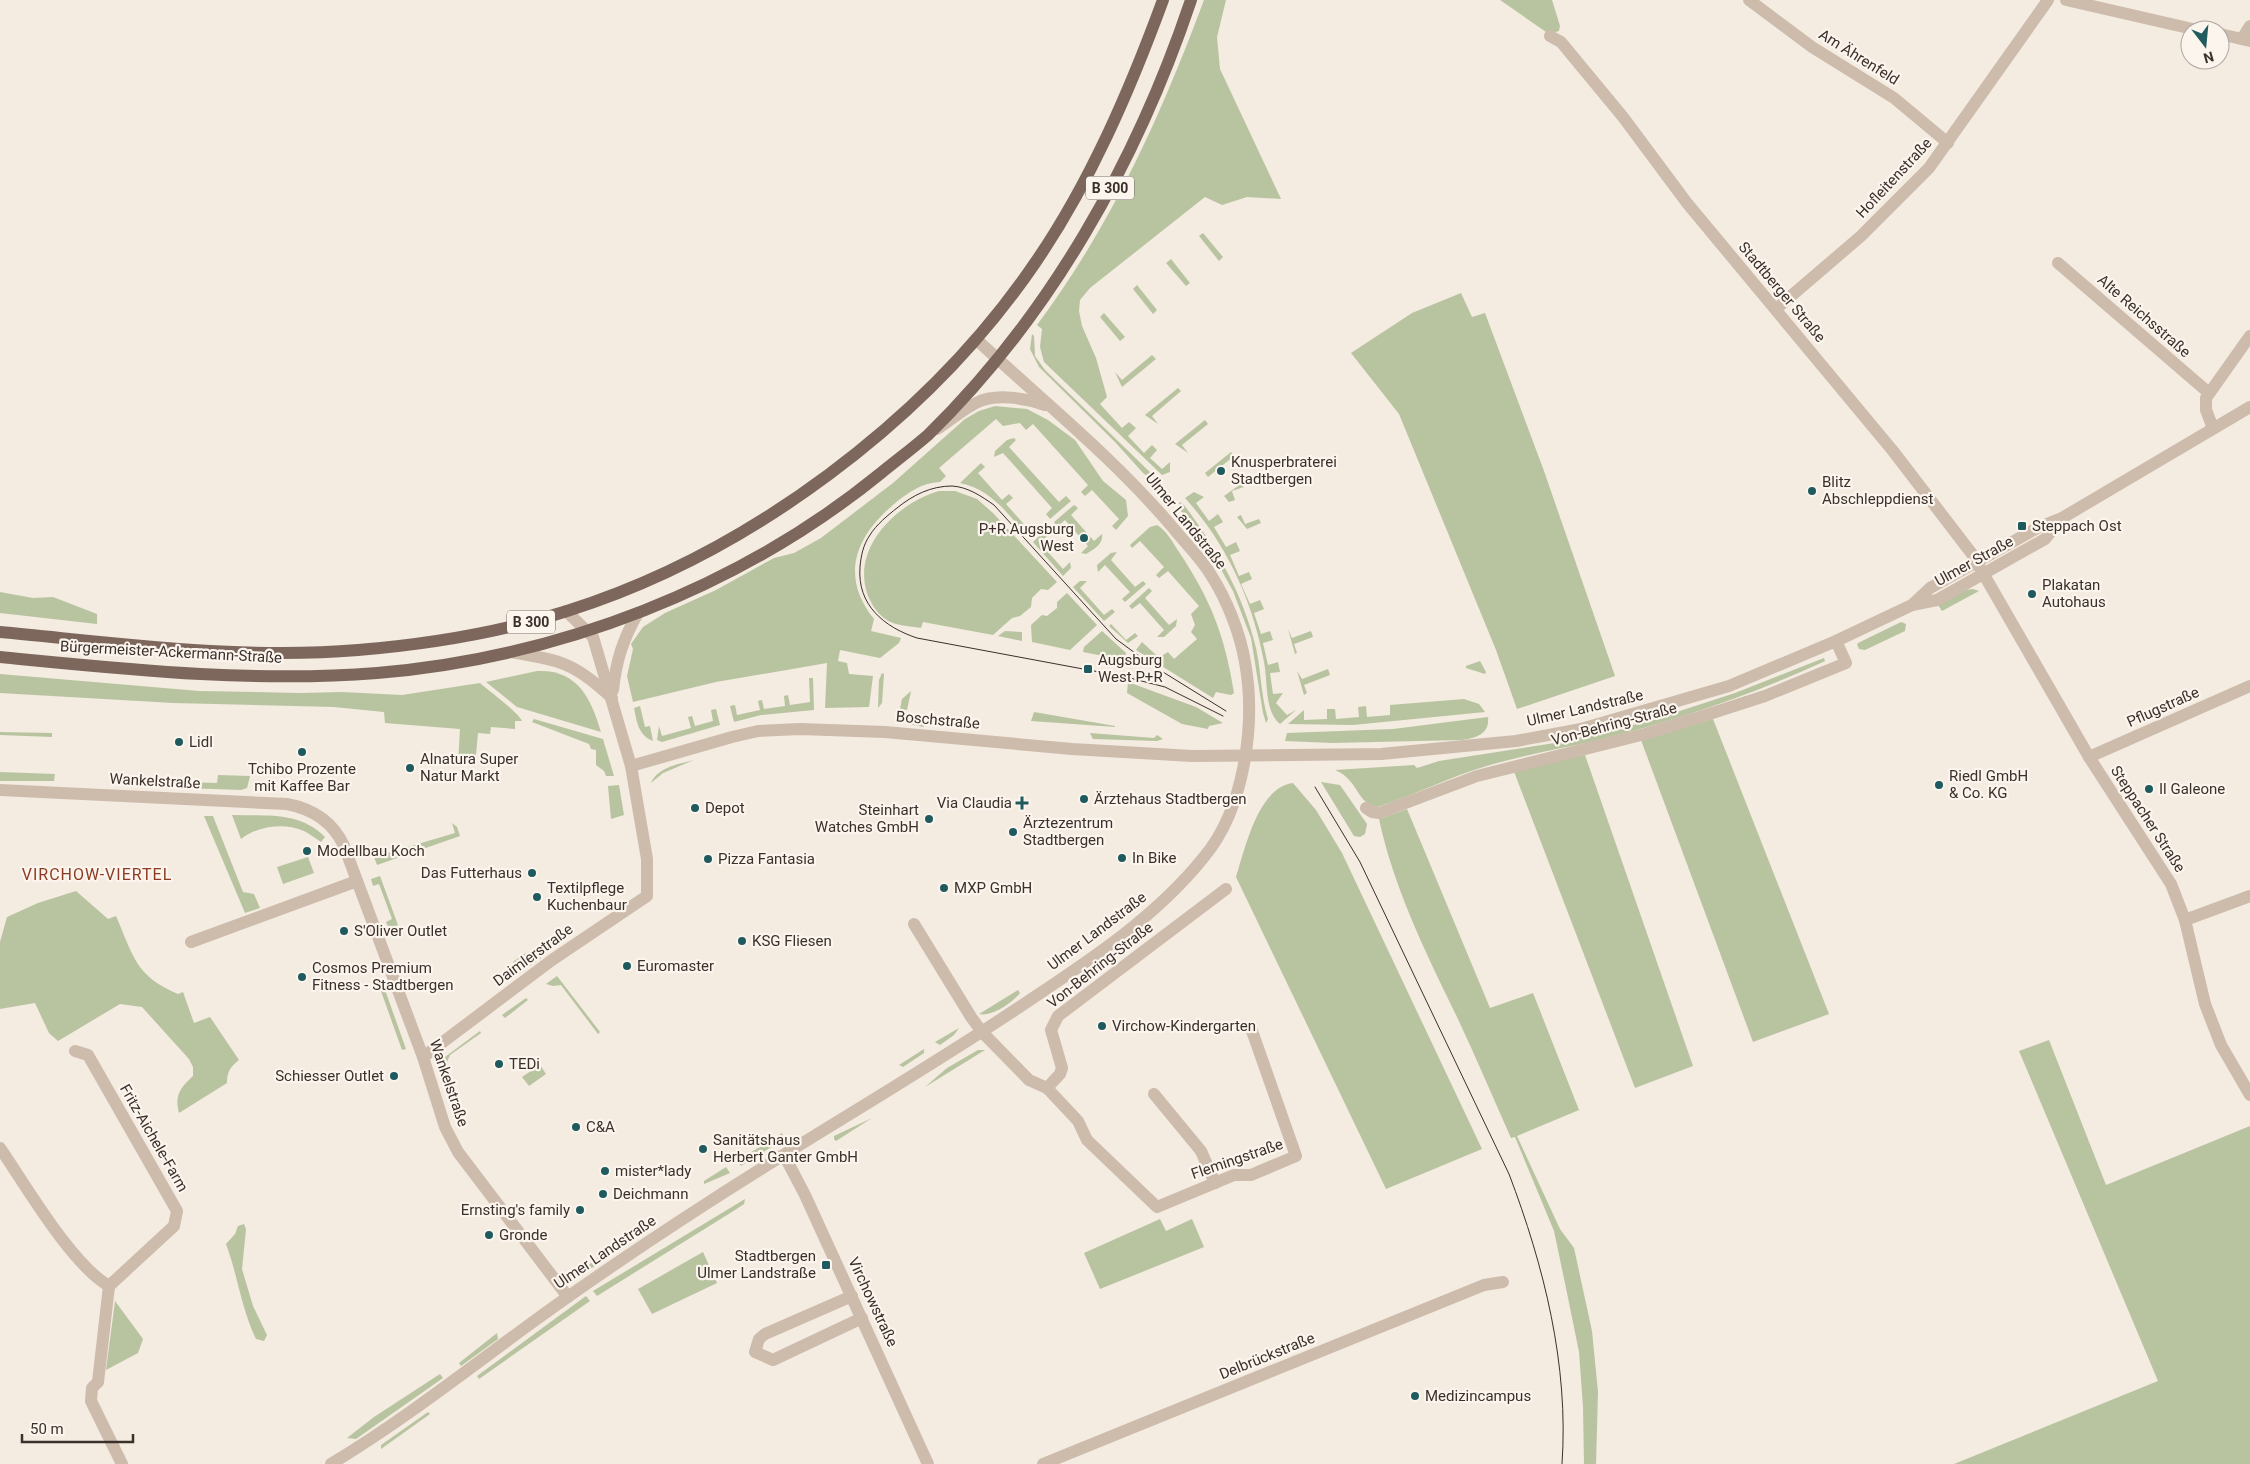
<svg xmlns="http://www.w3.org/2000/svg" width="2250" height="1464" viewBox="0 0 2250 1464" font-family="Roboto,sans-serif">
	<style>
		.green { fill: #b8c4a0 }
		.lines { fill: none; stroke-linecap: round; stroke-linejoin: round }
		.minor { stroke: #cdbbac; stroke-width: 12 }
		.major { stroke: #7d675c; stroke-width: 12 }
		.tram { stroke: #3b302b; stroke-width: 1 }
		.poi-dot { fill: #1f5a5e; stroke: #fbf5ee; stroke-width: 2 }
		.labels { text-anchor: middle; stroke-width: 4.5; stroke-linejoin: round; paint-order: stroke }
		.shield { fill: #fbf5ee; stroke: #756b66; stroke-width: 1 }
		.shield-label { font-size: 14px; font-weight: bold; fill: #3b302b }
		.street-label { font-size: 15px; fill: #3b302b; stroke: #fbf5ee }
		.poi-label { font-size: 15px; fill: #3b302b; stroke: #fbf5ee; text-anchor: start }
		.neighbourhood-label { font-size: 16px; letter-spacing: 1px; fill: #8c3b22; stroke: #fbf5ee }
	</style>
	<rect width="100%" height="100%" fill="#f4ebe1"/>
	<g class="green">
		<path d="M1204 0H1226L1217 37 1220 69 1281 199 1247 197 1222 205 1205 197 1090 288 1080 300 1079 311 1082 326 1096 358 1107 397 1100 404 1122 428 1129 422 1136 428 1128 436 1144 453 1152 445 1157 450 1150 458 1162 469 1170 462V472L1162 475 1044 362 1040 347 1042 329 1037 325C1112 224 1160 118 1204 0Z"/>
		<polygon points="1500,0 1552,0 1560,26 1559,31 1549,34"/>
		<polygon points="1203,233 1223,257 1219,261 1199,236"/>
		<polygon points="1171,259 1190,283 1186,286 1166,263"/>
		<polygon points="1137,285 1157,310 1153,314 1133,289"/>
		<polygon points="1461,293 1472,317 1485,313 1544,471 1615,676 1517,709 1496,650 1399,414 1351,353 1412,313"/>
		<polygon points="1104,313 1125,337 1120,341 1100,317"/>
		<polygon points="1032,334 1034,336 1035,356 1045,370 1158,480 1144,474 1115,442 1039,367 1030,349"/>
		<polygon points="1152,355 1156,359 1122,387 1115,372 1122,380"/>
		<polygon points="1178,388 1181,391 1152,416 1158,424 1145,415"/>
		<path d="M995 406 1027 409 1048 420 1075 440 1103 481 1126 500 1128 516 1116 530 1112 526 1119 519 1092 490 1085 496 1081 492 1088 485 1033 424 1026 430 1020 423 1003 426 996 419 939 468 946 476 940 482C921 483 907 493 893 505 855 537 840 577 874 619L871 631 901 638 899 643 880 658 840 650 838 661 847 663 849 674 873 676 869 707 825 708 827 663 716 682 633 702 627 676 633 649 631 644 643 627 665 613 716 590 774 558 794 553 821 538 893 483 965 419 979 411Z"/>
		<polygon points="1205,420 1208,424 1182,445 1188,453 1175,444"/>
		<polygon points="1014,438 1016,440 1009,447 1059,502 1066,496 1071,501 1050,519 1046,514 1052,508 1003,453 994,457 995,451 1007,440"/>
		<polygon points="1231,452 1234,456 1208,477 1205,473"/>
		<path d="M981 463 985 467 978 473 1002 500 1009 494 1013 498 1006 504 1029 530 1036 524 1040 528 1028 537C1009 515 991 489 960 483Z"/>
		<polygon points="1241,484 1244,487 1232,491 1235,500 1229,502 1224,496"/>
		<path d="M939 491H955L977 499 993 513 1057 582 1048 590 1041 589 1032 598 1031 607 1020 616 1012 618 993 635 923 622 921 628C909 626 894 626 884 618 876 612 870 602 867 593 852 546 898 503 939 491Z"/>
		<path d="M1194 492 1204 497 1196 503 1209 521 1218 514 1223 522 1214 527 1226 547 1236 542 1240 551 1230 555 1239 576 1249 572 1252 579 1241 584 1250 604 1260 600 1264 609 1254 613 1261 634 1270 631 1273 640 1263 643 1268 665 1278 662 1280 672 1270 673 1273 694 1283 693 1276 703 1287 715 1296 710 1280 724C1264 711 1268 681 1264 662 1253 602 1227 544 1185 498Z"/>
		<path d="M1179 502 1184 505C1217 549 1243 594 1256 648 1261 671 1261 696 1268 719L1266 723 1263 713 1251 638 1233 591 1207 544 1180 510Z"/>
		<path d="M1074 505 1078 508 1071 515 1094 541 1102 534C1104 544 1093 550 1086 554L1081 553 1088 546 1065 520 1057 527 1054 522Z"/>
		<polygon points="1241,515 1245,524 1259,519 1261,523 1247,529 1237,517"/>
		<path d="M1157 525C1167 531 1173 543 1179 552 1211 600 1225 636 1234 693L1231 695 1216 692 1213 698 1136 650 1142 642 1156 655H1163L1168 652 1174 659 1197 639 1191 632 1195 625 1191 614 1199 606 1168 571 1159 578 1156 575 1164 567 1140 541 1132 548 1130 545 1150 527Z"/>
		<polygon points="1043,532 1047,536 1040,543 1063,569 1070,562 1071,568 1063,576 1033,542"/>
		<polygon points="1117,552 1111,560 1135,587 1143,581 1146,584 1125,602 1122,599 1130,592 1105,565 1098,572 1097,565 1111,553"/>
		<polygon points="1080,581 1087,581 1080,588 1104,615 1112,609 1115,612 1104,621 1073,587"/>
		<polygon points="1149,588 1152,591 1145,598 1169,625 1177,619 1176,626 1164,637 1157,637 1164,630 1140,603 1132,609 1129,606"/>
		<polygon points="1973,589 1979,591 1942,611 1938,605 1965,590"/>
		<polygon points="0,592 33,598 53,597 97,614 97,624 0,613"/>
		<polygon points="1067,593 1097,625 1070,650 1032,642 1031,625 1042,615 1047,616 1057,608 1057,602"/>
		<polygon points="1901,622 1906,624 1905,631 1865,650 1859,649 1857,644 1860,642"/>
		<polygon points="1111,624 1126,640 1135,633 1138,636 1128,643 1109,626"/>
		<polygon points="1288,629 1292,638 1311,631 1313,637 1294,644 1297,653 1295,654"/>
		<polygon points="1005,631 1022,632 1022,641 998,636"/>
		<polygon points="1102,631 1126,653 1124,660 1083,652 1084,647"/>
		<path d="M1824 658 1825 661 1823 662C1749 696 1672 722 1594 741 1559 749 1524 755 1490 765 1451 776 1415 795 1377 807 1356 803 1359 780 1335 770L1414 765 1417 768 1439 761 1561 742 1649 721 1735 693Z"/>
		<polygon points="1480,661 1486,672 1485,674 1466,668 1466,666"/>
		<polygon points="1328,669 1330,675 1304,685 1307,693 1304,695 1297,671 1302,679"/>
		<path d="M537 671C578 669 591 699 601 732L517 707 486 682Z"/>
		<polygon points="882,673 884,674 882,703 878,708 879,680"/>
		<path d="M0 674 199 691 301 693 342 692 402 695 480 683C489 691 518 712 522 721H515V729L491 727 490 734 478 733 475 765 458 764 460 729 385 723 384 712 334 707 173 703 0 693Z"/>
		<polygon points="809,678 813,678 814,710 761,715 734,722 730,706 735,705 737,715 760,710 758,701 762,700 764,709 785,706 784,696 788,695 790,705 810,702"/>
		<polygon points="1128,682 1196,707 1223,723 1209,726 1208,729 1182,724 1127,693"/>
		<polygon points="911,691 907,710 900,709 902,699"/>
		<polygon points="1464,699 1479,704 1485,712 1353,725 1288,724 1304,710 1304,720 1327,719 1327,709 1335,709 1336,719 1359,717 1358,707 1366,706 1367,717 1390,715 1390,705"/>
		<path d="M640 706 645 727 650 726 653 741C638 735 637 722 634 708Z"/>
		<polygon points="716,709 720,725 662,742 657,740 659,726 662,736 691,728 688,717 692,716 695,726 713,721 711,710"/>
		<polygon points="1034,712 1115,726 1115,727 1031,721"/>
		<path d="M1488 717C1490 734 1476 738 1462 740L1332 743 1285 741 1287 733 1393 729Z"/>
		<polygon points="910,718 927,720 924,727 908,724 903,719"/>
		<polygon points="534,719 603,739 614,776 606,776 604,771 596,765 596,750 591,749 589,744 532,722"/>
		<polygon points="1713,719 1829,1014 1753,1042 1641,740"/>
		<polygon points="0,732 52,733 52,737 0,735"/>
		<polygon points="1090,733 1154,738 1157,735 1163,739 1157,741 1093,739"/>
		<polygon points="1585,755 1693,1066 1635,1088 1513,769"/>
		<path d="M694 760 663 773 651 783C658 767 679 764 694 760Z"/>
		<polygon points="0,772 55,774 54,781 0,781"/>
		<polygon points="218,775 250,776 247,788 241,790 126,786 121,780 217,783"/>
		<polygon points="1321,782 1340,785 1367,824 1365,834 1360,837 1354,836"/>
		<path d="M1293 783 1316 810 1342 853 1482 1149 1386 1189 1236 877C1245 849 1258 787 1293 783Z"/>
		<polygon points="619,785 624,815 611,819 608,786"/>
		<path d="M1407 809 1490 1008 1533 993 1579 1110 1517 1136 1560 1229 1574 1248 1592 1331 1598 1392 1596 1464H1584L1583 1407 1579 1352 1566 1288 1554 1231 1515 1137 1511 1138C1493 1098 1476 1057 1457 1017 1426 953 1394 889 1379 819Z"/>
		<path d="M232 815C265 816 300 811 325 837L321 842C315 838 310 834 304 831 285 822 257 826 241 839Z"/>
		<polygon points="204,816 213,816 243,892 254,894 260,908 245,913"/>
		<polygon points="452,823 457,827 460,836 377,865 374,857 455,833"/>
		<polygon points="308,857 314,873 283,884 277,867"/>
		<polygon points="380,876 398,925 389,929 386,922 392,919 379,884 373,886 371,879"/>
		<path d="M76 891 108 919 116 916C133 955 135 976 178 994L183 992 194 1023 210 1017 239 1060C230 1067 227 1072 227 1083L179 1113C174 1095 181 1087 193 1076V1067L189 1059 142 1007 120 1004 58 1041 49 1033 35 1003 0 1009V942L7 917 38 903Z"/>
		<polygon points="535,950 541,958 519,974 516,972 513,962 524,954"/>
		<polygon points="557,976 600,1032 598,1034 561,985 553,986 546,984"/>
		<polygon points="385,990 406,1049 402,1050 381,991"/>
		<path d="M1018 990 1020 993C1012 1003 992 1017 979 1014Z"/>
		<polygon points="526,998 528,1000 505,1018 502,1015"/>
		<polygon points="959,1028 954,1035 940,1045 935,1042"/>
		<polygon points="480,1031 481,1033 450,1055 447,1062 449,1070 443,1075 445,1057"/>
		<polygon points="2049,1040 2106,1185 2250,1126 2250,1464 1954,1464 2158,1381 2019,1051"/>
		<polygon points="924,1049 924,1053 903,1067 899,1065"/>
		<polygon points="978,1050 985,1050 925,1087 947,1068"/>
		<polygon points="540,1065 546,1074 529,1086 522,1077"/>
		<polygon points="872,1118 836,1141 834,1139 834,1136"/>
		<polygon points="782,1133 784,1139 741,1166 737,1161"/>
		<polygon points="726,1167 730,1173 704,1184 704,1181"/>
		<polygon points="745,1199 744,1204 735,1210 597,1296 593,1291"/>
		<polygon points="1160,1219 1166,1231 1192,1219 1204,1247 1100,1289 1084,1253"/>
		<path d="M244 1224 246 1229 242 1269 253 1306 267 1335 264 1341 256 1339C241 1308 238 1276 226 1244L235 1234 238 1226Z"/>
		<path d="M630 1233 632 1234C619 1249 602 1267 581 1271Z"/>
		<polygon points="703,1252 717,1283 652,1314 638,1289"/>
		<polygon points="586,1296 590,1301 479,1379 477,1376"/>
		<polygon points="115,1301 143,1339 138,1353 106,1370"/>
		<polygon points="497,1333 498,1339 461,1366 459,1363"/>
		<polygon points="440,1374 443,1378 356,1439 347,1438 374,1417"/>
		<polygon points="428,1412 430,1414 381,1449 381,1445"/>
	</g>
	<g class="lines">
		<g class="minor">
			<polyline points="1749,0 1812,47 1894,98 1948,143"/>
			<polyline points="2066,0 2197,30"/>
			<polyline points="2220,34 2250,41"/>
			<polyline points="1550,36 1561,42 1623,117 1687,203 1893,451 1972,554 2089,757 2171,884 2185,920 2205,1004 2221,1045 2250,1095"/>
			<polyline points="2242,39 2250,26"/>
			<polyline points="2058,263 2209,393"/>
			<polyline points="1776,309 1861,236 1929,168 2048,0"/>
			<polyline points="2213,428 2206,410 2206,398 2250,336"/>
			<path d="M937 429C950 421 962 410 976 403 995 393 1025 398 1045 405"/>
			<polyline points="1912,605 1930,588 2039,527 2062,518 2250,407"/>
			<path d="M511 652C561 661 574 662 612 698"/>
			<path d="M613 690C616 661 623 639 638 613"/>
			<polyline points="2089,757 2250,686"/>
			<polyline points="631,766 732,737 758,731 800,729 885,732 1072,749 1192,756 1381,754 1516,741 1581,729 1729,686 1836,641 1912,605 1937,600 2045,539 2062,518"/>
			<path d="M0 790 287 804C313 809 333 822 344 846L423 1057 445 1127 458 1152 568 1297"/>
			<polyline points="1366,808 1372,812 1379,813 1477,776 1645,734 1703,716 1765,696 1846,663 1836,641"/>
			<polyline points="2185,920 2250,896"/>
			<polyline points="914,924 971,1017 982,1032 1029,1080 1047,1088 1078,1121 1087,1140 1157,1207 1234,1175 1251,1175 1296,1156 1251,1028"/>
			<polyline points="191,942 357,881"/>
			<polyline points="75,1051 88,1055 177,1211 174,1226 109,1286"/>
			<polyline points="423,1057 552,960 647,896 647,859 631,766 593,637 566,611"/>
			<polyline points="1047,1088 1060,1074 1062,1068 1051,1030 1058,1016 1226,889"/>
			<polyline points="1154,1094 1201,1151 1215,1183"/>
			<path d="M0 1148C26 1186 71 1264 109 1286L98 1382 92 1388 91 1401 122 1464"/>
			<polyline points="784,1155 805,1195 928,1464"/>
			<polyline points="852,1296 765,1334 759,1339 755,1352 773,1360 862,1318"/>
			<path d="M331 1464C399 1423 462 1374 526 1327 586 1283 647 1242 709 1202 814 1134 923 1072 1027 1002 1090 960 1156 917 1204 857 1245 808 1256 723 1245 662 1240 633 1227 600 1211 575 1201 558 1186 544 1174 529 1115 459 1044 402 977 340"/>
			<polyline points="1043,1464 1484,1285 1503,1282"/>
		</g>
		<g class="major">
			<path d="M0 632C118 643 240 660 358 650 429 644 499 633 567 611 748 554 928 420 1035 263 1090 183 1130 90 1163 0"/>
			<path d="M0 657C124 669 251 683 377 673 558 658 740 588 881 473 897 460 913 448 928 435 1050 316 1137 161 1191 0"/>
		</g>
		<g class="tram">
			<path d="M1223 716 1165 687 1126 677 917 638C884 627 857 605 860 567 861 556 863 545 870 535 876 525 888 515 897 508 913 495 931 486 952 486 968 487 981 496 994 505L1116 639 1150 664 1226 711"/>
			<path d="M1315 787 1360 862 1509 1174C1544 1266 1569 1365 1562 1464"/>
		</g>
	</g>
	<g class="poi-dot">
		<circle cx="1221" cy="471" r="5"/>
		<circle cx="1812" cy="491" r="5"/>
		<rect x="2017" y="521" width="10" height="10" rx="2.5"/>
		<circle cx="1084" cy="538" r="5"/>
		<circle cx="2032" cy="594" r="5"/>
		<rect x="1083" y="664" width="10" height="10" rx="2.5"/>
		<circle cx="179" cy="742" r="5"/>
		<circle cx="302" cy="752" r="5"/>
		<circle cx="410" cy="768" r="5"/>
		<circle cx="1939" cy="785" r="5"/>
		<circle cx="2149" cy="789" r="5"/>
		<circle cx="1084" cy="799" r="5"/>
		<path d="M1019.5 795.5h5v5h5v5h-5v5h-5v-5h-5v-5h5z"/>
		<circle cx="695" cy="808" r="5"/>
		<circle cx="929" cy="819" r="5"/>
		<circle cx="1013" cy="832" r="5"/>
		<circle cx="307" cy="851" r="5"/>
		<circle cx="1122" cy="858" r="5"/>
		<circle cx="708" cy="859" r="5"/>
		<circle cx="532" cy="873" r="5"/>
		<circle cx="944" cy="888" r="5"/>
		<circle cx="537" cy="897" r="5"/>
		<circle cx="344" cy="931" r="5"/>
		<circle cx="742" cy="941" r="5"/>
		<circle cx="627" cy="966" r="5"/>
		<circle cx="302" cy="977" r="5"/>
		<circle cx="1102" cy="1026" r="5"/>
		<circle cx="499" cy="1064" r="5"/>
		<circle cx="394" cy="1076" r="5"/>
		<circle cx="576" cy="1127" r="5"/>
		<circle cx="703" cy="1149" r="5"/>
		<circle cx="605" cy="1171" r="5"/>
		<circle cx="603" cy="1194" r="5"/>
		<circle cx="580" cy="1210" r="5"/>
		<circle cx="489" cy="1235" r="5"/>
		<rect x="821" y="1260" width="10" height="10" rx="2.5"/>
		<circle cx="1415" cy="1396" r="5"/>
	</g>
	<g class="labels">
		<g class="shield">
			<rect x="1086" y="176.5" width="48" height="23" rx="4"/>
			<rect x="507" y="610.5" width="48" height="23" rx="4"/>
		</g>
		<g class="shield-label">
			<text x="1110" y="193">B 300</text>
			<text x="531" y="627">B 300</text>
		</g>
		<g class="street-label">
			<text transform="translate(1859 57) rotate(32)" y="5">Am Ährenfeld</text>
			<text transform="translate(1894 178) rotate(-47)" y="5">Hofleitenstraße</text>
			<text transform="translate(1782 292) rotate(50)" y="5">Stadtberger Straße</text>
			<text transform="translate(2144 316) rotate(41)" y="5">Alte Reichsstraße</text>
			<text transform="translate(1186 521) rotate(51)" y="5">Ulmer Landstraße</text>
			<text transform="translate(1974 561) rotate(-29)" y="5">Ulmer Straße</text>
			<text transform="translate(171 652) rotate(3)" y="5">Bürgermeister-Ackermann-Straße</text>
			<text transform="translate(2163 707) rotate(-24)" y="5">Pflugstraße</text>
			<text transform="translate(1585 708) rotate(-13)" y="5">Ulmer Landstraße</text>
			<text transform="translate(938 720) rotate(5)" y="5">Boschstraße</text>
			<text transform="translate(1614 724) rotate(-15)" y="5">Von-Behring-Straße</text>
			<text transform="translate(155 781) rotate(3)" y="5">Wankelstraße</text>
			<text transform="translate(2148 819) rotate(57)" y="5">Steppacher Straße</text>
			<text transform="translate(1097 931) rotate(-37)" y="5">Ulmer Landstraße</text>
			<text transform="translate(533 955) rotate(-36)" y="5">Daimlerstraße</text>
			<text transform="translate(1100 965) rotate(-38)" y="5">Von-Behring-Straße</text>
			<text transform="translate(449 1083) rotate(71)" y="5">Wankelstraße</text>
			<text transform="translate(154 1138) rotate(60)" y="5">Fritz-Aichele-Farm</text>
			<text transform="translate(1237 1159) rotate(-19)" y="5">Flemingstraße</text>
			<text transform="translate(605 1252) rotate(-34)" y="5">Ulmer Landstraße</text>
			<text transform="translate(873 1302) rotate(65)" y="5">Virchowstraße</text>
			<text transform="translate(1267 1356) rotate(-22)" y="5">Delbrückstraße</text>
		</g>
		<g class="poi-label">
			<text x="1231" y="467">Knusperbraterei<tspan x="1231" dy="17">Stadtbergen</tspan></text>
			<text x="1822" y="487">Blitz<tspan x="1822" dy="17">Abschleppdienst</tspan></text>
			<text x="2032" y="531">Steppach Ost</text>
			<text x="1074" y="534" text-anchor="end">P+R Augsburg<tspan x="1074" dy="17">West</tspan></text>
			<text x="2042" y="590">Plakatan<tspan x="2042" dy="17">Autohaus</tspan></text>
			<text x="1098" y="665">Augsburg<tspan x="1098" dy="17">West P+R</tspan></text>
			<text x="189" y="747">Lidl</text>
			<text x="420" y="764">Alnatura Super<tspan x="420" dy="17">Natur Markt</tspan></text>
			<text x="302" y="774" text-anchor="middle">Tchibo Prozente<tspan x="302" dy="17">mit Kaffee Bar</tspan></text>
			<text x="1949" y="781">Riedl GmbH<tspan x="1949" dy="17">&amp; Co. KG</tspan></text>
			<text x="2159" y="794">Il Galeone</text>
			<text x="1094" y="804">Ärztehaus Stadtbergen</text>
			<text x="1012" y="808" text-anchor="end">Via Claudia</text>
			<text x="705" y="813">Depot</text>
			<text x="919" y="815" text-anchor="end">Steinhart<tspan x="919" dy="17">Watches GmbH</tspan></text>
			<text x="1023" y="828">Ärztezentrum<tspan x="1023" dy="17">Stadtbergen</tspan></text>
			<text x="317" y="856">Modellbau Koch</text>
			<text x="1132" y="863">In Bike</text>
			<text x="718" y="864">Pizza Fantasia</text>
			<text x="522" y="878" text-anchor="end">Das Futterhaus</text>
			<text x="547" y="893">Textilpflege<tspan x="547" dy="17">Kuchenbaur</tspan></text>
			<text x="954" y="893">MXP GmbH</text>
			<text x="354" y="936">S'Oliver Outlet</text>
			<text x="752" y="946">KSG Fliesen</text>
			<text x="637" y="971">Euromaster</text>
			<text x="312" y="973">Cosmos Premium<tspan x="312" dy="17">Fitness - Stadtbergen</tspan></text>
			<text x="1112" y="1031">Virchow-Kindergarten</text>
			<text x="509" y="1069">TEDi</text>
			<text x="384" y="1081" text-anchor="end">Schiesser Outlet</text>
			<text x="586" y="1132">C&amp;A</text>
			<text x="713" y="1145">Sanitätshaus<tspan x="713" dy="17">Herbert Ganter GmbH</tspan></text>
			<text x="615" y="1176">mister*lady</text>
			<text x="613" y="1199">Deichmann</text>
			<text x="570" y="1215" text-anchor="end">Ernsting's family</text>
			<text x="499" y="1240">Gronde</text>
			<text x="816" y="1261" text-anchor="end">Stadtbergen<tspan x="816" dy="17">Ulmer Landstraße</tspan></text>
			<text x="1425" y="1401">Medizincampus</text>
		</g>
		<g class="neighbourhood-label">
			<text x="97" y="880">VIRCHOW-VIERTEL</text>
		</g>
	</g>
	<g transform="translate(2205 45) rotate(164)"><circle r="24" fill="#fbf5ee" stroke="#aea6a0"/>
	<path d="M0-4L9 19L0 12L-9 19Z" fill="#1f5a5e"/>
	<text y="-8" font-size="14" font-weight="bold" text-anchor="middle" fill="#3b302b">N</text>
	</g>
	<path d="M22 1434v8h111v-8" fill="none" stroke="#3b302b" stroke-width="2.5"/>
	<text x="30" y="1434" font-size="15" fill="#3b302b" stroke="#fbf5ee" stroke-width="4" paint-order="stroke">50 m</text>
</svg>
